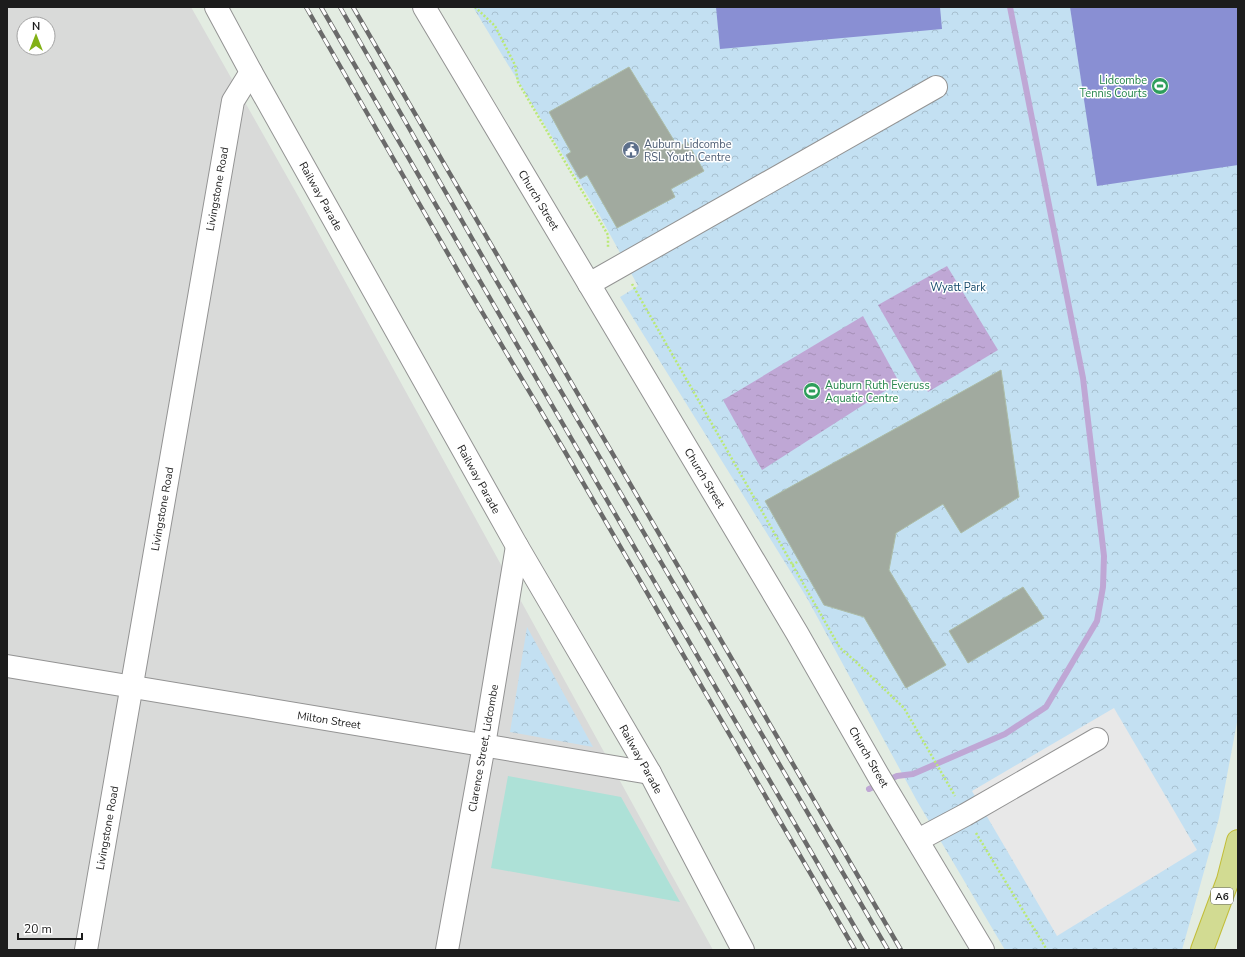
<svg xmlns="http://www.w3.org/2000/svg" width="1245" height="957" viewBox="0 0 1245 957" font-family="'Nunito Sans',sans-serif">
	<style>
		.residential { fill: #d9dad9; fill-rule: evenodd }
		.grass { fill: #ade1d7 }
		.park { fill: url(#park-crowns) }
		.pitch { fill: #898fd3 }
		.parking { fill: #e8e8e8 }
		.water { fill: url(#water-ripples) }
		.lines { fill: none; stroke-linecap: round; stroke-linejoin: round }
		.stream { stroke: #bfa7d5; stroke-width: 6 }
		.building { fill: #a1aa9f; stroke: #acbca7 }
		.minor-casing { stroke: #939393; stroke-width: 24 }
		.highway-casing { stroke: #c2bd37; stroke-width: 24 }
		.path { stroke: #bae976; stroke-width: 2.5; stroke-dasharray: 2 2; stroke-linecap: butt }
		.minor { stroke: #fff; stroke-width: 22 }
		.highway { stroke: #d2db92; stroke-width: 22 }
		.rail-casing { stroke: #6a6a6a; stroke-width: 4.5 }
		.rail { stroke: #fff; stroke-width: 3; stroke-dasharray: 9; stroke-linecap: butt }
		.labels { text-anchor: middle; stroke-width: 3; stroke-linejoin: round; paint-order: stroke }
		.shield { fill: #fff; stroke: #606060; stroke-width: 1 }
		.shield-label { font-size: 10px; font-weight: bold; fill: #1c1c1c }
		.leisure-label { font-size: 11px; fill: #27864d; stroke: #fff; text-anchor: end }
		.service-label { font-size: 11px; fill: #4e5e75; stroke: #fff; text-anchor: start }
		.street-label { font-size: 11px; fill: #1c1c1c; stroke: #fff }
		.park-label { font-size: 11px; fill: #174b6c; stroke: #fff }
	</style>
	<defs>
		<pattern id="park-crowns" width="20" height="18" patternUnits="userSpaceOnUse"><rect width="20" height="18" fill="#c3e0f2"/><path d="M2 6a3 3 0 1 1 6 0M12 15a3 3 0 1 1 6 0" fill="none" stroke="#a7c0cf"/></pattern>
		<pattern id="water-ripples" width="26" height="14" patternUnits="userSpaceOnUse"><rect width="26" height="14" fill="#bfa7d5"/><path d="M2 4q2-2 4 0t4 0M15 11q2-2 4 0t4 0" fill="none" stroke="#a48fb6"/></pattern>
	</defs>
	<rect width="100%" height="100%" fill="#e3ece2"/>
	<path class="residential" d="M7 7H191L302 203 713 950H7ZM24 24H48V48H24Z"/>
	<polygon class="grass" points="508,776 621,797 680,902 491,868"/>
	<g class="park">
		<polygon points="473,7 1238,7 1238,717 1219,818 1182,950 1005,950 917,801 807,598 620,297 638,286 600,216"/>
		<polygon points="527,627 593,747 510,732"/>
	</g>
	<g class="pitch">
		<polygon points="716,7 940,7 942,29 720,49"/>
		<polygon points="1070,7 1238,7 1238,165 1097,186"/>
	</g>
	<polygon class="parking" points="1114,708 1197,850 1057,936 972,791"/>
	<g class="water">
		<polygon points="947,266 998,350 928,392 878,305"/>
		<polygon points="863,316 899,382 762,470 723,400"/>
	</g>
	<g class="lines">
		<polyline class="stream" points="869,789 897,776 913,774 1005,734 1046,707 1097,621 1103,587 1104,556 1083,378 1010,7"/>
	</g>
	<g class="building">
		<polygon points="629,67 678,147 687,142 704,171 671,189 675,197 617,228 587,175 580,179 566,155 571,152 549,112"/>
		<polygon points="1001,370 1019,497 961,533 943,504 896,533 889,570 946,665 906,688 864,617 824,605 765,501"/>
		<polygon points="1023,587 1044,618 968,663 949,631"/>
	</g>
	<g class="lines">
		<g class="minor-casing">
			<g id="minor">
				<polyline points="216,7 251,72 517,546 650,773 743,950"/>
				<polyline points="424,7 797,633 878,775 983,950"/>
				<polyline points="589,284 936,87"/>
				<polyline points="7,666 650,773"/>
				<polyline points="918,840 965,815 1097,739"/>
				<polyline points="86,950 233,101 251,72"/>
				<polyline points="447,950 484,745 517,546"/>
			</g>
		</g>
		<g class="highway-casing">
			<polyline id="highway" points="1202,950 1228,880 1238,841"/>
		</g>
		<g class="path">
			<polyline points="475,7 495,26 515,65 518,82 608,235 608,248"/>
			<polyline points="632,284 840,648 855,661 904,708 955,796"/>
			<polyline points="792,565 799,561"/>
			<polyline points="976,833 1047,950"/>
		</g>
		<use href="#minor" class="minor"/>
		<use href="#highway" class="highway"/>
		<g class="rail-casing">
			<g id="rail">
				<polyline points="306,7 466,285 564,450 855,950"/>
				<polyline points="321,7 868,950"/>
				<polyline points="340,7 490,270 888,950"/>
				<polyline points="353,7 901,950"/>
			</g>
		</g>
		<use href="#rail" class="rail"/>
	</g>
	<defs>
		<g id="stadium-disc" transform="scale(0.9)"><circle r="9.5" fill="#2e9e5b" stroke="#fff"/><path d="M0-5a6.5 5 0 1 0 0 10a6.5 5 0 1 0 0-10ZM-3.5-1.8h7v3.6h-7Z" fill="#fff"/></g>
		<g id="civic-disc" transform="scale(0.9)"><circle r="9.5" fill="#5c6f8a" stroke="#fff"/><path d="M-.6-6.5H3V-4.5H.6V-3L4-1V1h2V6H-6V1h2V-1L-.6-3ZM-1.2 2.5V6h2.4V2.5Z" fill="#fff"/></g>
	</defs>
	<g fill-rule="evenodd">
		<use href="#stadium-disc" x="1160" y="86"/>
		<use href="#civic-disc" x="631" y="150"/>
		<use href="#stadium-disc" x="812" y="391"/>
	</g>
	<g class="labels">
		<rect class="shield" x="1211" y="888" width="22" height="16" rx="3"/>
		<g class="shield-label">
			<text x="1222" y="900">A6</text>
		</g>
		<g class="leisure-label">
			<text x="1147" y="84">Lidcombe<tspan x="1147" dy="13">Tennis Courts</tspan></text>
			<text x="825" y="389" text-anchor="start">Auburn Ruth Everuss<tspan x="825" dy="13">Aquatic Centre</tspan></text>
		</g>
		<g class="service-label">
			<text x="644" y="148">Auburn Lidcombe<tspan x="644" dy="13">RSL Youth Centre</tspan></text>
		</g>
		<g class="street-label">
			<text transform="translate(217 189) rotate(-80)" y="4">Livingstone Road</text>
			<text transform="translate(321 196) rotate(61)" y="4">Railway Parade</text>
			<text transform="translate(539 200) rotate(59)" y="4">Church Street</text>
			<text transform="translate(705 478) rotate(59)" y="4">Church Street</text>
			<text transform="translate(479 479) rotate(61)" y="4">Railway Parade</text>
			<text transform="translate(162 509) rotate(-80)" y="4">Livingstone Road</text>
			<text transform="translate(329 720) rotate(9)" y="4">Milton Street</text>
			<text transform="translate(483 748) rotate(-80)" y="4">Clarence Street, Lidcombe</text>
			<text transform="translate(869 757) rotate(60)" y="4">Church Street</text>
			<text transform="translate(641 759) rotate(61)" y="4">Railway Parade</text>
			<text transform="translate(107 828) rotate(-80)" y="4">Livingstone Road</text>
		</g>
		<g class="park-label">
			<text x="958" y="291">Wyatt Park</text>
		</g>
	</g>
	<rect width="1245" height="957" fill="none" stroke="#1c1c1c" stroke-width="16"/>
	<g transform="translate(36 36)"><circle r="19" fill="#ffffff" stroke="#a4a4a4"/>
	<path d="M0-3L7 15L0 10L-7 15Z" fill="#82b116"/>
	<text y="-6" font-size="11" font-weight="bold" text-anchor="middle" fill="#1c1c1c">N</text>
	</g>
	<path d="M18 933v6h64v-6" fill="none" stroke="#1c1c1c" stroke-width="2"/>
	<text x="24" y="933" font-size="12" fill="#1c1c1c" stroke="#ffffff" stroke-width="3" paint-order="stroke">20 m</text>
</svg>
